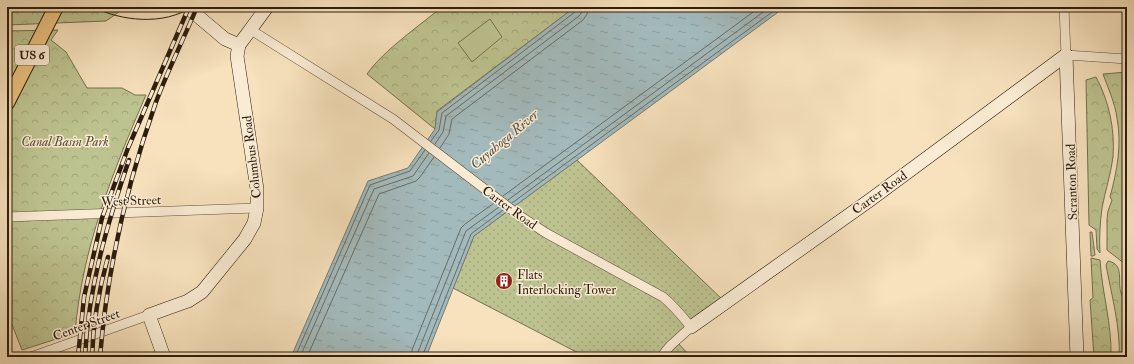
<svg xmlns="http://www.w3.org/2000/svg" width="1134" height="364" viewBox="0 0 1134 364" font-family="'IM FELL Double Pica',serif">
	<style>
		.grass { fill: url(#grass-dots); stroke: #75704f }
		.park { fill: url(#park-crowns); stroke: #75704f }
		.pitch { fill: #bdc390; stroke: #75704f }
		.water { fill: url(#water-ripples); stroke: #747b76 }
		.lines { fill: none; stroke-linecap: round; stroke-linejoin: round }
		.shore { stroke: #686c65; stroke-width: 1 }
		.street-casing { stroke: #604e3a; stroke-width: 10 }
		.secondary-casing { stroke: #2d1d0e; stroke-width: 14 }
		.primary-casing { stroke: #2d1d0e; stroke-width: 16 }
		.street { stroke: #faecd4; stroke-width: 9 }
		.secondary { stroke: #faecd4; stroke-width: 13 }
		.primary { stroke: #ecc17e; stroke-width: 14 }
		.tram { stroke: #2d1d0e; stroke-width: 1 }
		.rail-casing { stroke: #2d1d0e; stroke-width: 4.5 }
		.rail { stroke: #faecd4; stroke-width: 3; stroke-dasharray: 9; stroke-linecap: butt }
		.labels { text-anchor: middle; stroke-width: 3; stroke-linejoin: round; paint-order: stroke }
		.shield { fill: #faecd4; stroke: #6a5b49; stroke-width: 1 }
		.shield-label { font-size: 12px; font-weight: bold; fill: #2d1d0e }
		.park-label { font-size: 13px; font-style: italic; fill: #584f35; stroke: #faecd4 }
		.street-label { font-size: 13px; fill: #2d1d0e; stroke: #faecd4 }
		.poi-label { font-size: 13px; fill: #2d1d0e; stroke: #faecd4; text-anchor: start }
		.water-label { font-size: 14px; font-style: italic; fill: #56544b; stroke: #faecd4 }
	</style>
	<defs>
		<pattern id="grass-dots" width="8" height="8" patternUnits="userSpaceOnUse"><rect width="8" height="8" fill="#bdc390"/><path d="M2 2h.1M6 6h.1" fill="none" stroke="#a3a77b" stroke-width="1.8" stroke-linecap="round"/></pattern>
		<pattern id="park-crowns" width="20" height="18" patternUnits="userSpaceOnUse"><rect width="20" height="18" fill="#bdc390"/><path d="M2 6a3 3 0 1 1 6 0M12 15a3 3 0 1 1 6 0" fill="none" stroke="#a3a77b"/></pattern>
		<pattern id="water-ripples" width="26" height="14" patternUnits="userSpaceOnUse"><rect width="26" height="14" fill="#a3babc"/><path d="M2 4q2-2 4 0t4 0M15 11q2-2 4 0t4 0" fill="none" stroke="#8d9fa0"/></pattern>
	</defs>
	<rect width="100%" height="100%" fill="#f7e2bd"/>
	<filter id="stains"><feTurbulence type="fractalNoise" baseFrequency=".005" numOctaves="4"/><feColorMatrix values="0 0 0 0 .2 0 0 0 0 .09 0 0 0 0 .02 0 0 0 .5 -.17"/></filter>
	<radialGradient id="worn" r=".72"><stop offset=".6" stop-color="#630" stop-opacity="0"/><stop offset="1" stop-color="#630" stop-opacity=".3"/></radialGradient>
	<polygon class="grass" points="577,160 726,303 676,341 691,357 586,357 453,288 474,236"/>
	<g class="park">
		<polygon points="7,7 126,7 106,21 7,25"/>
		<path d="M442 7H575L437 111 435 129 367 74C384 50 419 26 442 7Z"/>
		<path d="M58 30 51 40 66 52 87 88H122L135 95H146C113 171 82 248 75 333L22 350 7 312V31Z"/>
		<path d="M1127 72V190L1125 211 1127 223V291L1125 264 1107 250V219L1108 211 1112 200 1110 197C1117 171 1122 145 1117 118 1115 103 1108 88 1103 74Z"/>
		<path d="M1096 77C1109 101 1115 129 1113 157 1111 174 1105 191 1102 208 1100 223 1099 238 1100 253L1097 249 1096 230 1089 225 1086 80Z"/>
		<polygon points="1090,232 1092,232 1095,255 1093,256 1091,256"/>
		<path d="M1091 258 1100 260C1102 293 1112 324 1111 357H1094L1090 300 1093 298Z"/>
		<path d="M1108 261C1125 264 1117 281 1121 293 1122 297 1126 299 1127 303 1129 318 1127 341 1127 357H1119C1121 330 1111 292 1106 265Z"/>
	</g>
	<polygon class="pitch" points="490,19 502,37 472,62 458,43"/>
	<polygon class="water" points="575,7 785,7 474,236 426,357 291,357 368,181 408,168 435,129 437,112"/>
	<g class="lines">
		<g class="shore">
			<polyline points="431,141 439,130 442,113 575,12 577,7"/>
			<polyline points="435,144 443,132 446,116 579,16 582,12 582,7"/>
			<polyline points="440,148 449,134 452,119 583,20 587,14 588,7"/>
			<polyline points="503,196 760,7"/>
			<polyline points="508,200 770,7"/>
			<polyline points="512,203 779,7"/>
			<polyline points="295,357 370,185 410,171 425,150"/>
			<polyline points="300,357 374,189 413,176 429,153"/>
			<polyline points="307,357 379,194 416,181 420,177 434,157"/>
			<polyline points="411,357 412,350 461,228 465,224 494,203"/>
			<polyline points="417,357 418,352 466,231 499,207"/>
			<polyline points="422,357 471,234 503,210"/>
		</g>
		<g class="street-casing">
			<g id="street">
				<polyline points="1064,7 1066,55 1127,59"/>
				<path d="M251 30 393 119 520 216 546 233 663 297C674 306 682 316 691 327L670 346 661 357"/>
				<polyline points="7,217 257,208"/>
				<polyline points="31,357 149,315"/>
			</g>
		</g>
		<g class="secondary-casing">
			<g id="secondary">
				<polyline points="187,7 225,39 239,45"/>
				<polyline points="1066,55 1077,357"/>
				<polyline points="691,327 870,200 1066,55"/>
				<polyline points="164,357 149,315 188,301 202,292 245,239 254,223 257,208 257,189 237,56 239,45 267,7"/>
			</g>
		</g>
		<g class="primary-casing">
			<polyline id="primary" points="7,103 56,7"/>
		</g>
		<use href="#street" class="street"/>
		<use href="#secondary" class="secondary"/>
		<use href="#primary" class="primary"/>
		<path class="tram" d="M93 7C121 21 163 26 192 7"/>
		<g class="rail-casing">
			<g id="rail">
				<polyline points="78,357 84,297 102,218 128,148 189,7"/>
				<path d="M85 357C88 289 107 224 129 160"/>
				<path d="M92 357C93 323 99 289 108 257"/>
				<path d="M100 357C107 270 127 184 156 102 168 70 184 38 197 7"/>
			</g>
		</g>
		<use href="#rail" class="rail"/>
	</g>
	<defs>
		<g id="building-disc" transform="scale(0.9)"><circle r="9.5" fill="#8f2418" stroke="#faecd4"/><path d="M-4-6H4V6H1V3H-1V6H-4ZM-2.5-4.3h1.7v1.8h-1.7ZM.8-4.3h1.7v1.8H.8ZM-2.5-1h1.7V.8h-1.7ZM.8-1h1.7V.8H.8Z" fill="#fff"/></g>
	</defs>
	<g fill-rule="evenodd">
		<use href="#building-disc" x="504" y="281"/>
	</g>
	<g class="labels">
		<rect class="shield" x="15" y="45" width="34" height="20" rx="3"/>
		<g class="shield-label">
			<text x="32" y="59">US 6</text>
		</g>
		<g class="park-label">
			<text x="65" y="146">Canal Basin Park</text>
		</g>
		<g class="street-label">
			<text transform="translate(251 157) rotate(-97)" y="5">Columbus Road</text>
			<text transform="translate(1071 182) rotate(-92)" y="5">Scranton Road</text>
			<text transform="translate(879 192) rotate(-36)" y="5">Carter Road</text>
			<text transform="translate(131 200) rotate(-2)" y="5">West Street</text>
			<text transform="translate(510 207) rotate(36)" y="5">Carter Road</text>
			<text transform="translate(86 324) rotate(-20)" y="5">Center Street</text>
		</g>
		<g class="poi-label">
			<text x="517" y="279">Flats<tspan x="517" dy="15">Interlocking Tower</tspan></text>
		</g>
		<g class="water-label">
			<text transform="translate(504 139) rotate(-40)" y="5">Cuyahoga River</text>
		</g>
	</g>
	<rect width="1134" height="364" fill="none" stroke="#f7e2bd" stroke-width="24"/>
	<rect x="8" y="8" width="1118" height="348" fill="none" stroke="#2d1d0e" stroke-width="2"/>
	<rect x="12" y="12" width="1110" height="340" fill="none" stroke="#2d1d0e"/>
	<rect width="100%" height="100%" filter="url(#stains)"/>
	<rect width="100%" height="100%" fill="url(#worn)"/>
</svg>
